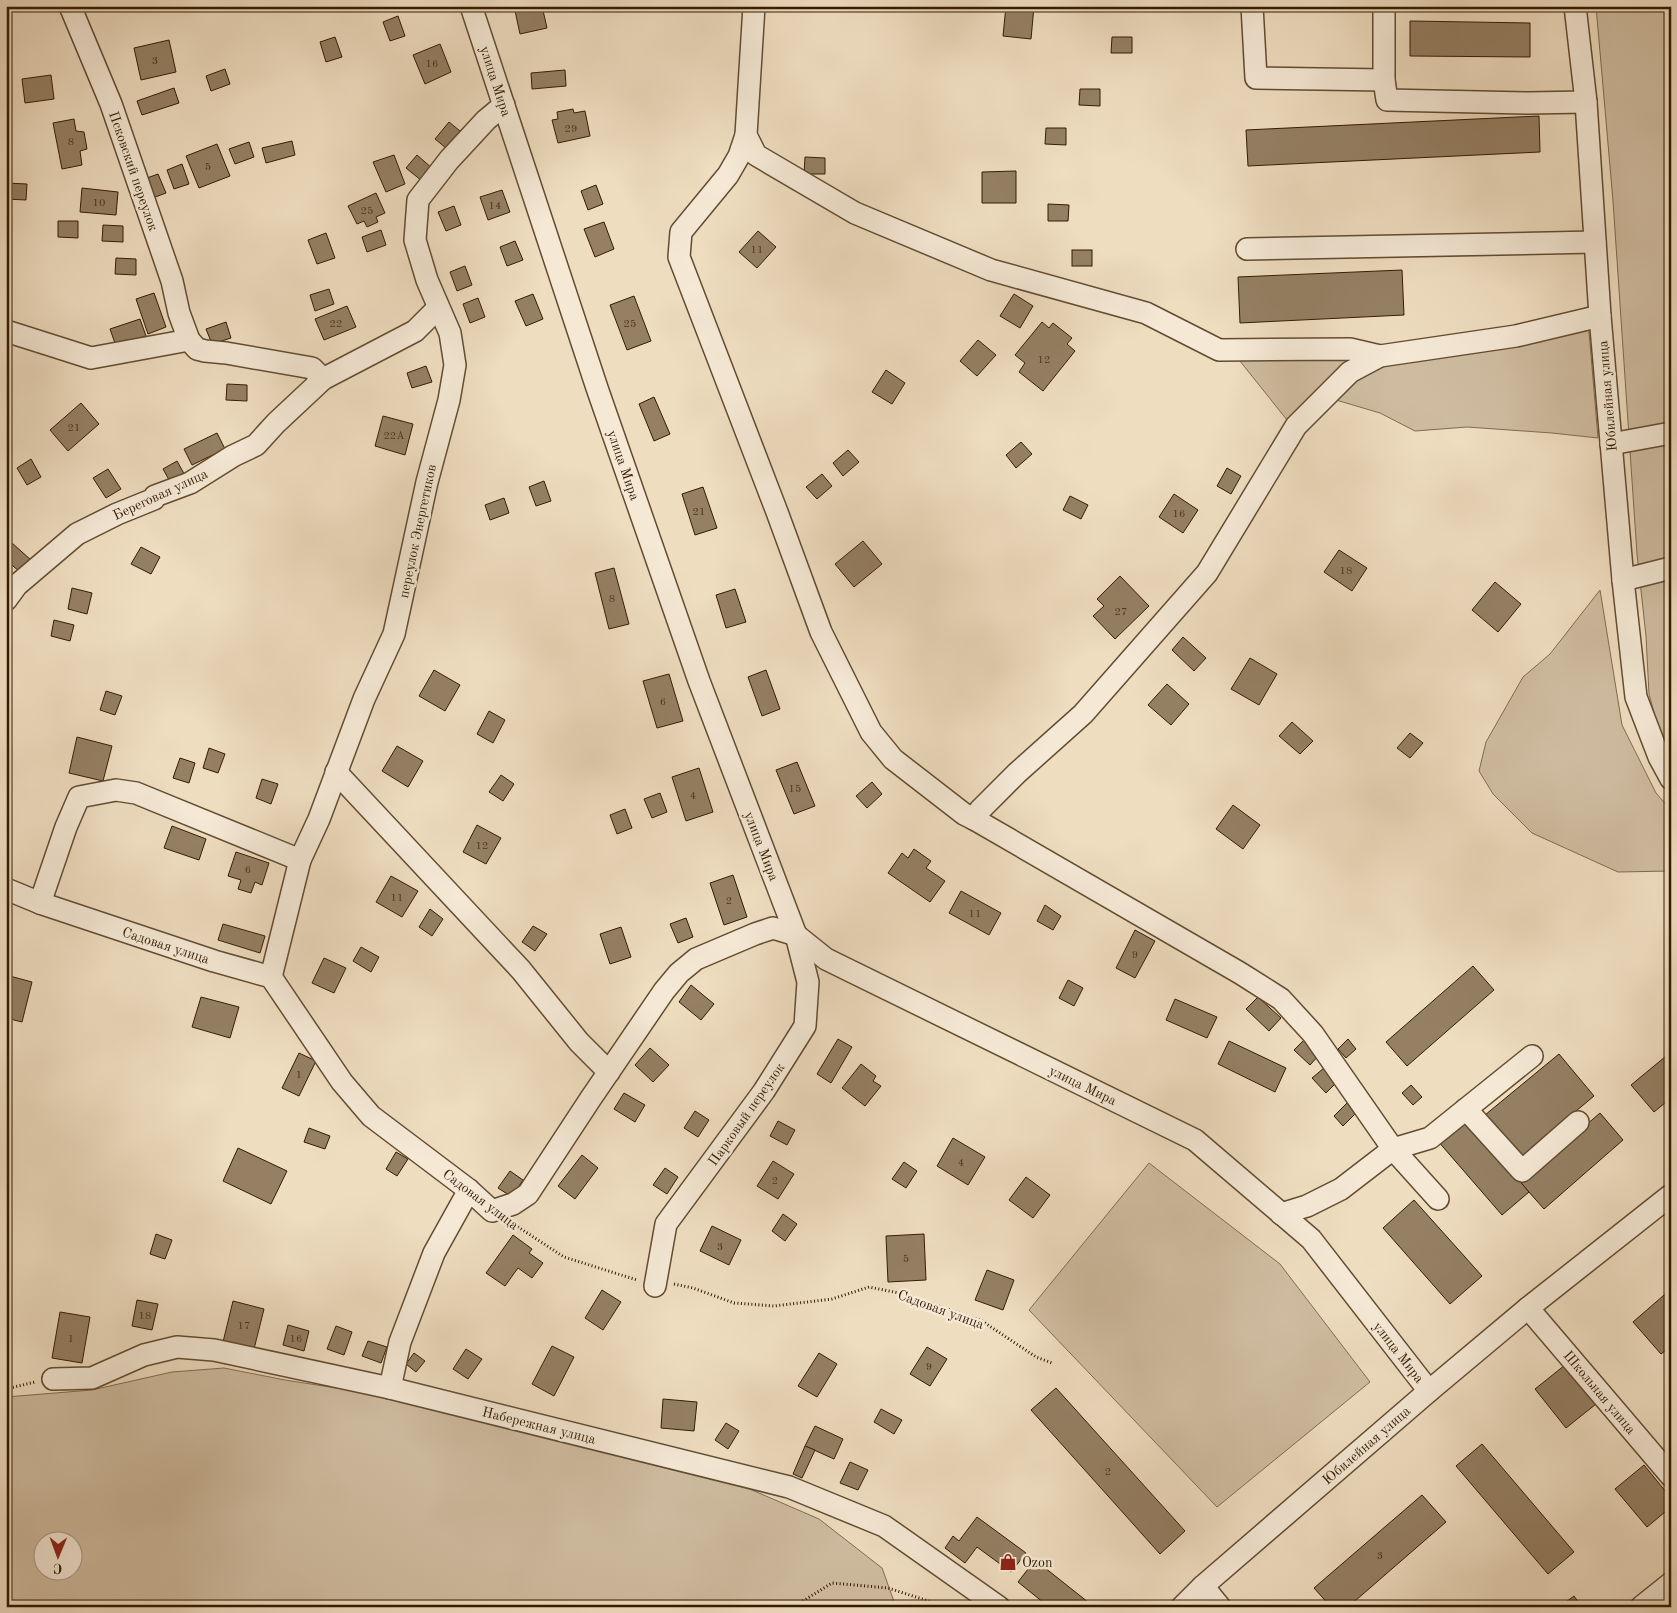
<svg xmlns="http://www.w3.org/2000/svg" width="1677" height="1613" viewBox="0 0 1677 1613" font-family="'Old Standard TT',serif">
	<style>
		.green { fill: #cfbca0; stroke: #816c50; fill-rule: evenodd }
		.building { fill: #958064; stroke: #331c01 }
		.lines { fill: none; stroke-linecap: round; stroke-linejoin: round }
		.minor-casing { stroke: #624c31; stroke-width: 24 }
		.path { stroke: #331c01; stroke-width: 3; stroke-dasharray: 1 2.5; stroke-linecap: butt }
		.minor { stroke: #f5e9d6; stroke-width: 21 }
		.labels { text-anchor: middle; stroke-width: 5; stroke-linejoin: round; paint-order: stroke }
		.number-label { font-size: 11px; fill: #4c351a }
		.street-label { font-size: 14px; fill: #331c01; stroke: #f5e9d6 }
		.poi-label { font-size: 14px; fill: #331c01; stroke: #f5e9d6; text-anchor: start }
	</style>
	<rect width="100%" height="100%" fill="#efddc0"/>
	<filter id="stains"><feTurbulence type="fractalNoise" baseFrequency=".004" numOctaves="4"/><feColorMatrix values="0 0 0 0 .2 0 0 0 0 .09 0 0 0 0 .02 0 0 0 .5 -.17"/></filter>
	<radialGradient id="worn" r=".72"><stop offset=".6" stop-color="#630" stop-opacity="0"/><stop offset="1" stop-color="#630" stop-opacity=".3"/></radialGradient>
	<g class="green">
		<polygon points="1596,6 1671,6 1671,748 1659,731 1649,694 1646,636 1637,554 1613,201"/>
		<polygon points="1588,320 1598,438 1552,433 1467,427 1415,431 1380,413 1336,400 1287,420 1228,346 1377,347"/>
		<polygon points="1600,590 1622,725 1656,793 1671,810 1671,871 1618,872 1532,833 1493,794 1479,771 1486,742 1523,677 1550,654"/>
		<polygon points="1149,1163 1280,1264 1370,1382 1217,1507 1029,1310"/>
		<path d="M224 1368 285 1380 407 1399 745 1487 819 1519 882 1568 896 1607H6V1397L92 1390 172 1372ZM42 1540H72V1570H42Z"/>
	</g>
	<g class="building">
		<rect x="6" y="6" width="23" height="3"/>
		<polygon points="514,6 542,6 547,28 520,34"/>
		<polygon points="1006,6 1034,6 1031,39 1003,36"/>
		<rect x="1216" y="6" width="23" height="5"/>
		<polygon points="398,16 405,36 390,41 383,22"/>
		<polygon points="1410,21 1530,23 1530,57 1410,56"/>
		<polygon points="335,37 342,57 326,62 320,42"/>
		<polygon points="1112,37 1132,37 1132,53 1111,53"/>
		<polygon points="169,40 176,72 141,80 134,48"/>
		<polygon points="440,44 451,72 425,84 413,55"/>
		<polygon points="225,69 230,84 211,91 206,76"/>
		<polygon points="565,70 566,86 532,89 531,73"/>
		<polygon points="51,75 54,99 25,103 22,79"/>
		<polygon points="174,88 179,103 142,115 137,101"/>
		<polygon points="1080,89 1100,89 1100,106 1079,105"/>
		<polygon points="573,109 574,113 585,111 590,136 558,143 552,120 558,119 557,112"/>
		<polygon points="1539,116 1540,152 1248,166 1246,130"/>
		<polygon points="74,119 76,131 84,132 87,149 80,151 82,165 62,169 53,123"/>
		<polygon points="449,122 465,135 451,152 435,139"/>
		<polygon points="1046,128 1066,128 1066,145 1045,144"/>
		<polygon points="292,141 295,155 266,163 262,148"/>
		<polygon points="249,142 254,157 235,164 229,149"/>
		<polygon points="217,144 230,176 199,188 186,156"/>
		<polygon points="394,155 405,184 386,192 373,162"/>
		<polygon points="417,155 433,169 422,181 406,168"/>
		<polygon points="805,157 825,158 825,174 804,174"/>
		<polygon points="182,164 189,184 174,189 167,170"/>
		<polygon points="1016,171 1016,203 982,203 982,172"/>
		<polygon points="158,174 166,193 150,199 147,178"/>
		<polygon points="6,183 27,184 26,200 6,199"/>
		<polygon points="596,185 603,204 588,210 581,191"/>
		<polygon points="82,188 118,192 116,215 80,212"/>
		<polygon points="502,190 510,212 488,220 480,197"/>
		<polygon points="376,193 385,213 376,217 378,222 367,227 364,221 357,224 348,206"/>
		<polygon points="1048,204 1069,205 1068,221 1048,221"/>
		<polygon points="454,206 461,225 446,231 438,212"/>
		<polygon points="58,221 78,221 78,238 58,237"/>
		<polygon points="604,222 614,249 595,257 584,229"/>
		<polygon points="103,225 123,226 123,242 102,241"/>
		<polygon points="381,230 386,245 367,252 362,237"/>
		<polygon points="758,231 776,247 757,268 739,252"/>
		<polygon points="326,233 335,258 317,264 308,240"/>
		<polygon points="515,241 523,260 507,266 500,247"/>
		<rect x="1072" y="250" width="20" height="16"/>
		<polygon points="116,258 136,259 136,275 115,274"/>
		<polygon points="465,266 472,285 457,291 450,272"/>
		<polygon points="1402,270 1404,315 1240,323 1238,277"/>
		<polygon points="329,289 334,304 315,311 310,295"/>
		<polygon points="154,293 166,327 148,334 136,299"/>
		<polygon points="533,294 543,319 526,326 515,301"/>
		<polygon points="1014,294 1033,306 1020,328 1000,316"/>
		<polygon points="634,296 651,341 627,350 610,305"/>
		<polygon points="478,298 485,317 470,323 463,304"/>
		<polygon points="347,306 356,327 324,340 315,319"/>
		<polygon points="140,319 146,336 116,346 110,329"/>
		<polygon points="226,322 231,338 212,344 206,329"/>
		<polygon points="1042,322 1049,328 1053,323 1072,338 1067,344 1075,351 1043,391 1019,372 1025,363 1015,355"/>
		<polygon points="978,340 996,355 977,376 960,361"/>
		<polygon points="426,366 432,382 412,388 407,373"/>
		<polygon points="886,370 905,383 892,404 872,392"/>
		<polygon points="227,384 247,385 247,401 226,400"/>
		<polygon points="654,397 670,434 654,441 639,404"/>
		<polygon points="81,403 99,424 68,451 50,430"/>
		<polygon points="383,416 413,424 405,455 375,446"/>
		<polygon points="217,433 225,449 192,465 184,449"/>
		<polygon points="1021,442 1032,454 1016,468 1006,455"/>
		<polygon points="848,450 859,462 843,476 833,463"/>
		<polygon points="31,459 41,477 27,485 17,468"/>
		<polygon points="177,461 187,479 173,487 163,469"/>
		<polygon points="1227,468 1241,476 1231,494 1217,486"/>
		<polygon points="108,469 121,489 106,498 93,478"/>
		<polygon points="822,474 832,486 817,499 806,487"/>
		<polygon points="544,481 551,501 536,506 529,487"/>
		<polygon points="703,487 717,528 695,535 682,494"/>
		<polygon points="1174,494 1198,510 1183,533 1159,517"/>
		<polygon points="1070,496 1088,505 1081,519 1063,510"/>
		<polygon points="504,498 509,513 490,520 485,505"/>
		<polygon points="863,541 882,564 854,587 835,564"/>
		<polygon points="12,543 31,560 20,572 6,560 6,549"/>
		<polygon points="141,547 160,557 151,574 131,564"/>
		<polygon points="1339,550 1367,568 1352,591 1324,572"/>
		<polygon points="614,568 629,624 609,629 595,573"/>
		<polygon points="1120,576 1149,606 1115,639 1093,616 1104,606 1097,599"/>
		<polygon points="1495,582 1521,604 1498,632 1472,610"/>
		<polygon points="72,588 92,593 87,614 68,609"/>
		<polygon points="735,589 746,622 726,628 716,595"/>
		<polygon points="54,620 74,625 70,641 51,636"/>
		<polygon points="1183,637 1206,658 1194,671 1172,650"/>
		<polygon points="1250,658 1277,674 1259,705 1231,689"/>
		<polygon points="434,670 460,685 445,711 419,696"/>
		<polygon points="766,670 780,709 762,716 748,677"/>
		<polygon points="669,674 683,721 657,728 643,681"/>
		<polygon points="1167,684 1189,704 1171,725 1148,705"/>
		<polygon points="106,691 122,696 115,715 100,710"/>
		<polygon points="489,711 505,720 493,743 477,734"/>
		<polygon points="1292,722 1313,741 1300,754 1279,736"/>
		<polygon points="1410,733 1423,743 1410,758 1397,748"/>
		<polygon points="77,737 112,746 103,781 69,773"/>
		<polygon points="397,746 423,761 408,787 382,771"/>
		<polygon points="209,748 225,754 218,773 203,768"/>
		<polygon points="180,758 195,763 189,783 173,778"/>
		<polygon points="797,762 815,806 794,814 776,770"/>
		<polygon points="699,768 713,812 686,821 672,777"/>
		<polygon points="501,775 514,784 503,801 489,792"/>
		<polygon points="262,779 278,784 271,804 256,798"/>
		<polygon points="872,782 882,794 867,808 856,796"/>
		<polygon points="660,793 667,812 652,818 644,799"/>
		<polygon points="1233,805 1260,825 1243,849 1216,829"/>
		<polygon points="625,809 632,828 617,834 610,815"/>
		<polygon points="477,825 501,838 486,864 463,852"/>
		<polygon points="172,826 206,839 199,860 164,848"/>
		<polygon points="914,849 931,861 926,868 945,881 930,902 888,873 902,853 908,858"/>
		<polygon points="236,852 269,863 262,885 255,882 251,893 238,889 241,880 228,876"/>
		<polygon points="733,875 747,917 724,925 710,883"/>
		<polygon points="391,876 418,891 402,917 376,902"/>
		<polygon points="961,891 1001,913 989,935 949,913"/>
		<polygon points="1045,905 1061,916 1053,930 1037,921"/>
		<polygon points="430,909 443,919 432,936 419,927"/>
		<polygon points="686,918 693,937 678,943 670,924"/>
		<polygon points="223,924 265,936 260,953 218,940"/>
		<polygon points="533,926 547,934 535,951 522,942"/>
		<polygon points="621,927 631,957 610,964 600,934"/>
		<polygon points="1135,930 1155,941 1135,978 1116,968"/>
		<polygon points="361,947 379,957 371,972 353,961"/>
		<polygon points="324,958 346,968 334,993 312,983"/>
		<polygon points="1473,966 1494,990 1407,1066 1386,1042"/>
		<polygon points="6,975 32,982 22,1022 6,1018"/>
		<polygon points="1068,980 1083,988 1074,1006 1059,998"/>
		<polygon points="691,985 714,1004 701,1020 679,1002"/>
		<polygon points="201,997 239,1007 230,1038 192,1027"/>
		<polygon points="1258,997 1281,1018 1269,1031 1246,1009"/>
		<polygon points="1175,999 1217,1017 1207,1038 1166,1020"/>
		<polygon points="838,1039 852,1047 831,1083 817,1074"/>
		<polygon points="1305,1039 1320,1054 1310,1065 1294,1050"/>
		<polygon points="1348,1039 1356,1049 1346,1058 1338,1049"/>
		<polygon points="1229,1041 1286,1068 1275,1092 1218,1064"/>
		<polygon points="650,1048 669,1065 653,1082 635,1065"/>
		<polygon points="1671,1052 1671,1098 1654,1112 1631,1085"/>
		<polygon points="299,1053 316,1061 299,1096 282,1088"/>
		<polygon points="1559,1054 1594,1096 1521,1157 1485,1115"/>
		<polygon points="861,1064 876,1076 873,1081 881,1086 865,1106 842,1088"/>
		<polygon points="1324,1068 1337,1082 1326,1093 1312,1078"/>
		<polygon points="1411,1085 1422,1097 1413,1105 1402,1093"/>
		<polygon points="624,1093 645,1105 635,1122 614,1109"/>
		<polygon points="1347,1103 1356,1113 1343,1126 1334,1116"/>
		<polygon points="695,1111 709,1120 698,1137 684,1128"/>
		<polygon points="1600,1113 1623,1140 1544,1209 1520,1182"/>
		<polygon points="1464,1116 1529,1192 1502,1215 1437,1140"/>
		<polygon points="778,1121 795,1130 787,1145 770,1136"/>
		<polygon points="309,1128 330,1136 325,1149 304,1142"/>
		<polygon points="953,1138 985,1157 968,1185 937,1166"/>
		<polygon points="238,1148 287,1171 271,1204 223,1181"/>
		<polygon points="396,1152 408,1159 397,1176 386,1169"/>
		<polygon points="582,1155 598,1168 575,1199 558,1186"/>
		<polygon points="773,1161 794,1174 778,1199 757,1186"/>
		<polygon points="904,1162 917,1171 906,1188 892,1179"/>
		<polygon points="665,1168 678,1177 667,1194 653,1185"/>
		<polygon points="510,1171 523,1180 512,1197 498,1188"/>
		<polygon points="1026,1177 1050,1195 1033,1218 1009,1200"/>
		<polygon points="1414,1200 1482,1276 1450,1304 1383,1228"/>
		<polygon points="783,1214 797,1224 785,1241 772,1231"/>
		<polygon points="712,1226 741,1240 729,1265 700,1251"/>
		<polygon points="156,1234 172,1240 165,1259 150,1254"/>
		<polygon points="924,1234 926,1280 888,1282 886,1236"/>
		<polygon points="513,1235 532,1249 529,1253 543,1263 532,1278 518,1268 505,1286 486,1273"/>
		<polygon points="987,1270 1014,1280 1003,1310 975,1300"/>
		<polygon points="1671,1289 1671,1346 1661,1354 1633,1322"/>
		<polygon points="602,1290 621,1302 603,1330 585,1318"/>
		<polygon points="137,1300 158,1304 152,1330 132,1326"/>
		<polygon points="233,1301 264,1309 254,1349 223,1342"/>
		<polygon points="60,1312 90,1317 82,1363 52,1358"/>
		<polygon points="288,1325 309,1331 304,1351 283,1345"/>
		<polygon points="336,1326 352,1332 344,1355 327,1349"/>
		<polygon points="368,1341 387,1347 381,1363 362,1356"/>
		<polygon points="552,1346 574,1357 554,1396 532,1384"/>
		<polygon points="927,1347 947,1359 930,1386 910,1374"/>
		<polygon points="466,1349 482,1359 468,1379 453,1369"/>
		<polygon points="414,1353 425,1361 416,1372 406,1364"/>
		<polygon points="819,1353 837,1364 817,1397 798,1386"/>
		<polygon points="1565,1365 1596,1404 1566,1428 1535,1389"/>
		<polygon points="1056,1388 1185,1531 1160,1554 1031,1410"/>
		<polygon points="663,1399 697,1402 694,1431 661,1428"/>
		<polygon points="881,1409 902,1420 894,1434 874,1422"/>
		<polygon points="726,1423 739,1431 728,1449 715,1440"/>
		<polygon points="815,1426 843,1439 834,1459 805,1446"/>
		<polygon points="1482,1444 1574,1552 1548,1574 1456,1466"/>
		<polygon points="805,1446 815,1450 802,1478 793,1474"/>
		<polygon points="850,1462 868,1470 858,1490 840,1483"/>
		<polygon points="1644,1465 1671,1498 1671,1507 1647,1527 1615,1489"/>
		<polygon points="1422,1495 1446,1522 1348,1607 1331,1607 1314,1588"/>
		<polygon points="977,1517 1026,1553 1011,1572 977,1547 965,1563 945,1548 953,1536 959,1541"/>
		<polygon points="1035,1560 1088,1602 1084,1607 1049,1607 1018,1582"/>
		<polygon points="1574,1596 1582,1607 1559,1607"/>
	</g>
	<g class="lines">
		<g class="minor-casing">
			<g id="minor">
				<polyline points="70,6 111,104 172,281 179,313 189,340 197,349 205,351 226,353 312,368 323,379"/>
				<polyline points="471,6 597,388 699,681 796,935 808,982 805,1026 764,1091 666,1224 655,1286"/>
				<polyline points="754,6 746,135 756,155 855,213 991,270 1146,313 1219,350 1350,349 1380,356"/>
				<polyline points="1252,6 1256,78 1384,80"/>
				<polyline points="1384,6 1384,80 1387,100 1528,103 1586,102"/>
				<polyline points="1575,6 1586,102 1600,316 1623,580 1636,697 1659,757 1671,779"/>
				<polyline points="746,135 739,156 728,175 681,232 679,257 777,512 821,632 871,732 893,759 964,814 974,819"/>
				<polyline points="1247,249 1595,242"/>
				<polyline points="6,331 91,358 189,340"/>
				<polyline points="1611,444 1671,433"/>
				<polyline points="1623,580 1671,568"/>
				<polyline points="6,600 17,585 77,534 117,514 154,499 155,496 190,483 233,456 256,445 276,423 323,379 415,331 438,308"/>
				<polyline points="336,772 521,970 579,1042 609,1072"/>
				<polyline points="6,889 40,903 214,961 271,977 342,1082 371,1116 469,1190 492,1211 513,1204 528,1194 591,1098 664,991 679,973 696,959 755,934 773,928 796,935 826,959 1195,1140 1311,1239 1429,1391"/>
				<polyline points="40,903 66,827 79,797 116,790 136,793 300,860"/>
				<polyline points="271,977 300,860 319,819 364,699 394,634 427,482 449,400 455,365 450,333 427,280 415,240 418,200 449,160 486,120 504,105"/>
				<polyline points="1466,1109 1522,1171 1578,1122"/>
				<polyline points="1438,1199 1393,1149 1313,1034 1281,999 1240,973 974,819 980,810 1017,773 1083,714 1207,573 1296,426 1350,372 1380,356 1516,336 1600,316"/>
				<polyline points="1281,1214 1307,1206 1341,1189 1393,1149 1430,1138 1532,1056"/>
				<polyline points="1528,1308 1671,1476"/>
				<polyline points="53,1379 92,1378 144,1355 177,1347 214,1350 390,1388 789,1487 884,1526 999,1607"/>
				<polyline points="390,1388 400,1342 434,1253 469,1190"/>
				<polyline points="1203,1586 1220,1607"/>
				<polyline points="1182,1607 1203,1586 1429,1391 1528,1308 1671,1195"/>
				<polyline points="1641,1607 1671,1583"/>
			</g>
		</g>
		<g class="path">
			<polyline points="512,1223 564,1257 637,1280"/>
			<polyline points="674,1284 693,1288 734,1303 774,1306 832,1299 869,1287 904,1294 982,1321 1036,1357 1052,1363"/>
			<polyline points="6,1389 35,1382"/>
			<polyline points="799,1607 803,1601 832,1583 888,1588 947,1607"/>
		</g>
		<use href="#minor" class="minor"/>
	</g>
	<defs>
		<g id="shop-bare" transform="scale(1.35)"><path d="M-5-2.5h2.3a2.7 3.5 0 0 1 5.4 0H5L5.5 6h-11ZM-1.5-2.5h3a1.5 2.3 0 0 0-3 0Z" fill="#8f2418" stroke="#f5e9d6" stroke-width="2.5" paint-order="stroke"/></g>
	</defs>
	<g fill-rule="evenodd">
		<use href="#shop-bare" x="1008" y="1562"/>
	</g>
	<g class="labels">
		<g class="number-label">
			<text x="155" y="64">3</text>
			<text x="432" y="67">16</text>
			<text x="571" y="132">29</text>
			<text x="71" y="145">8</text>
			<text x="208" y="170">5</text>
			<text x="99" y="206">10</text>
			<text x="495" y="209">14</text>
			<text x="367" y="214">25</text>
			<text x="757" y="253">11</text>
			<text x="336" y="327">22</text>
			<text x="630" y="327">25</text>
			<text x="1044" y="363">12</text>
			<text x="74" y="431">21</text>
			<text x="394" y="439">22А</text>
			<text x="699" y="515">21</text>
			<text x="1179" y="517">16</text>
			<text x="1346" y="574">18</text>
			<text x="612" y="602">8</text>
			<text x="1121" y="615">27</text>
			<text x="663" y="705">6</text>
			<text x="795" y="792">15</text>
			<text x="693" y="799">4</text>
			<text x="482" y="849">12</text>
			<text x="248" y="873">6</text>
			<text x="397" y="901">11</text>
			<text x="729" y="904">2</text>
			<text x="975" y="917">11</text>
			<text x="1135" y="958">9</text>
			<text x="299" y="1078">1</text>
			<text x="961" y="1166">4</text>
			<text x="775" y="1184">2</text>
			<text x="720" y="1250">3</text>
			<text x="906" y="1262">5</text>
			<text x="145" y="1319">18</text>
			<text x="244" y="1329">17</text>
			<text x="71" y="1342">1</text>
			<text x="296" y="1342">16</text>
			<text x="929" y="1370">9</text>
			<text x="1108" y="1475">2</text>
			<text x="1380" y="1559">3</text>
		</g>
		<g class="street-label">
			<text transform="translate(496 81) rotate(72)" y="5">улица Мира</text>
			<text transform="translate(134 171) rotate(71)" y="5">Псковский переулок</text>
			<text transform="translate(1607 396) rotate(-95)" y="5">Юбилейная улица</text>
			<text transform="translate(624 465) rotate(71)" y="5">улица Мира</text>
			<text transform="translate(160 494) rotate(-25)" y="5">Береговая улица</text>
			<text transform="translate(417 531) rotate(-78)" y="5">переулок Энергетиков</text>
			<text transform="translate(762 846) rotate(69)" y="5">улица Мира</text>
			<text transform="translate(166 945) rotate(18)" y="5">Садовая улица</text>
			<text transform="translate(1083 1085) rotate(26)" y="5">улица Мира</text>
			<text transform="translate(746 1114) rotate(-55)" y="5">Парковый переулок</text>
			<text transform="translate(481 1199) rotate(37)" y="5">Садовая улица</text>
			<text transform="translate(941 1309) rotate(20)" y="5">Садовая улица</text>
			<text transform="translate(1399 1352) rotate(52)" y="5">улица Мира</text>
			<text transform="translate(1600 1392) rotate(50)" y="5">Школьная улица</text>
			<text transform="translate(539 1425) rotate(14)" y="5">Набережная улица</text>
			<text transform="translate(1366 1445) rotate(-41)" y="5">Юбилейная улица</text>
		</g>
		<g class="poi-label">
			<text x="1022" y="1567">Ozon</text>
		</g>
	</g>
	<rect width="1677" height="1613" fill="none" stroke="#efddc0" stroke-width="25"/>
	<rect x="8" y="8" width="1662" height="1598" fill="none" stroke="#331c01" stroke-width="2.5"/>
	<rect x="12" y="12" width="1652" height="1588" fill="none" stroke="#331c01"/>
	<g transform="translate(58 1556) rotate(181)"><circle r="24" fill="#f5e9d6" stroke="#a79781"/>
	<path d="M0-4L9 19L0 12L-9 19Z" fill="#8f2418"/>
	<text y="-8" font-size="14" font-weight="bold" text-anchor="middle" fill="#331c01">С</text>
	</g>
	<rect width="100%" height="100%" filter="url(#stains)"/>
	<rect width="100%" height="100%" fill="url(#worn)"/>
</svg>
